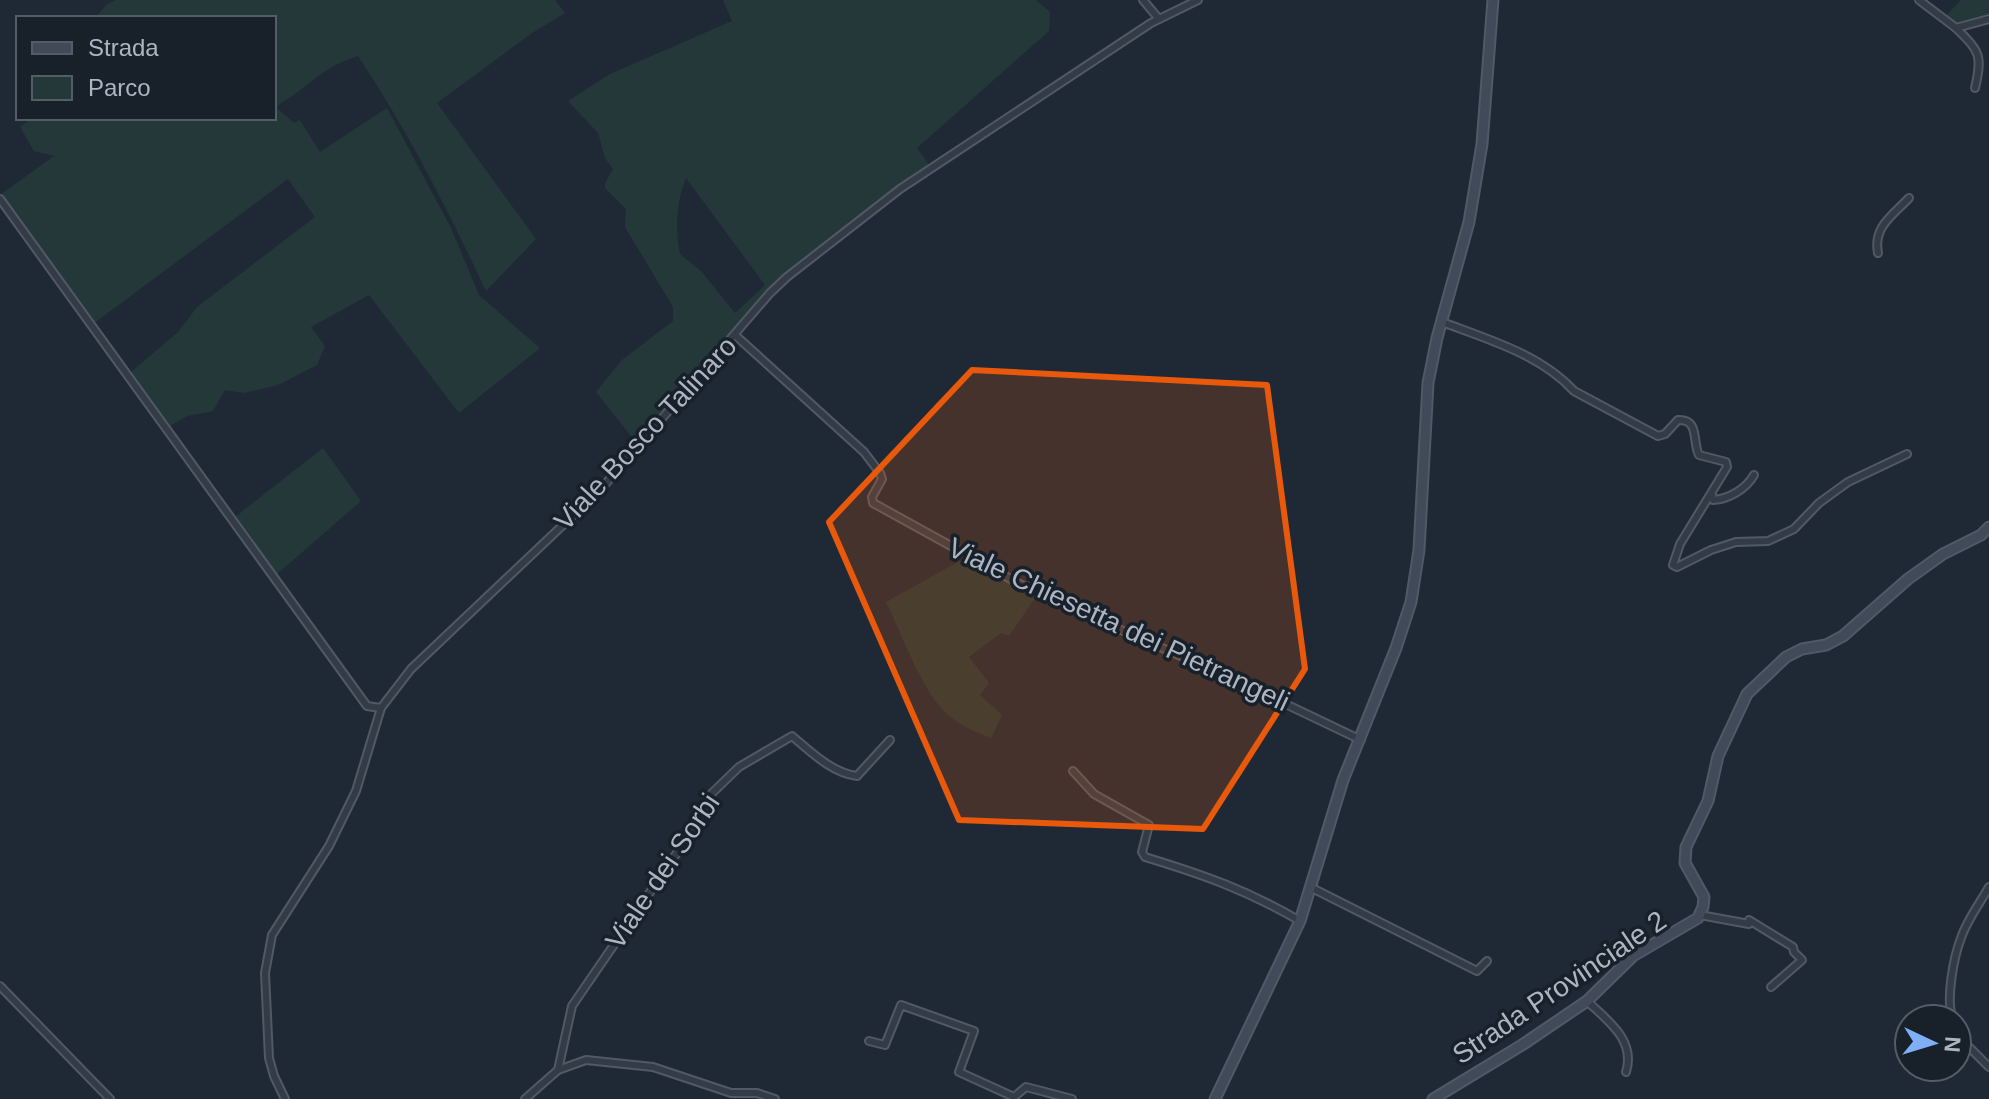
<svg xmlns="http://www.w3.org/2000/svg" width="1989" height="1099" viewBox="0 0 1989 1099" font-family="Helvetica,sans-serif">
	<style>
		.green { fill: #243839; fill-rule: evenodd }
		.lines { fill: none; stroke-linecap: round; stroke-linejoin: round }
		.street-casing { stroke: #505964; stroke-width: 10 }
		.secondary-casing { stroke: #505964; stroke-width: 13 }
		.street { stroke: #333b46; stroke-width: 6 }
		.secondary { stroke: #414a59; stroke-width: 9 }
		.marked { fill: #e8590c; fill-opacity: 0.2; stroke: #e8590c; stroke-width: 6; stroke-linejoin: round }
		.labels { text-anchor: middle; stroke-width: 7; stroke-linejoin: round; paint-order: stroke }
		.street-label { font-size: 28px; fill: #acb6c3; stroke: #18202a }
	</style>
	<rect width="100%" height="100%" fill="#1f2935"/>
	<g class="green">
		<path d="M116 0H555L565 13 532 33 437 103 536 239 486 291C448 210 408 131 358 56 327 66 317 78 292 96 285 101 281 101 277 108L294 123 300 120 320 152 387 108 451 228 479 295 540 348 459 413 369 295 311 327 325 346 317 365 278 385 244 393 225 390 213 411 187 416 168 427 129 374 179 331 197 307 315 217 288 179 93 324 0 195 54 156 34 151 20 127 32 118H274V18H95L107 4Z"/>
		<path d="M723 0H1036L1050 12 1049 31 917 148 930 166C874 202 819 244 771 290 723 337 680 391 635 441L596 392 622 360 673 321V307L625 227 626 209 605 188V183L613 169 605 158 598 133 568 101 610 74 732 21ZM686 178 765 285 735 313 701 271 680 254C675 228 676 203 686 178Z"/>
		<polygon points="1961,0 1989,0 1989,18 1962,24 1944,18"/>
		<polygon points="323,448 361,501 276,575 235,517"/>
		<path d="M965 558 1035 598 1009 636 1001 633 969 657 989 683 980 695 1002 715 991 738C975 732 959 725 947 714 922 692 901 632 886 602Z"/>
	</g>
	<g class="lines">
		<g class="street-casing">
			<g id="street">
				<polyline points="1143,0 1159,19"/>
				<polyline points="1919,0 1956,28 1989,19"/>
				<path d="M1956 28C1979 51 1983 54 1975 88"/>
				<polyline points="0,199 367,706 381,708"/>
				<path d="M1878 253C1873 227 1892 216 1909 198"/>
				<path d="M1442 322C1487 339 1540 354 1574 391L1658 436 1665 434 1678 420C1700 419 1692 442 1699 455L1726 462 1727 467 1680 544 1673 565 1677 567 1711 550 1736 542 1768 541 1794 529 1819 503 1848 482 1907 454"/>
				<polyline points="735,335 864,452 880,473 882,479 872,497 873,503 1038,594 1229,677 1361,740"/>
				<path d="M1712 495 1713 500C1729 499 1746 489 1754 475"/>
				<path d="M1073 771 1094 794 1149 825 1142 852 1145 857C1204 875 1247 890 1300 921"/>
				<polyline points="1312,888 1477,971 1487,961"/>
				<polyline points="1700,915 1749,924 1749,920 1793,947 1794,952 1802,960 1771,987"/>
				<polyline points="0,986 110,1099"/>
				<path d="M1587 1001C1607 1020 1636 1040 1626 1072"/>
				<path d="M1953 1019C1945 1001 1954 956 1961 938 1967 920 1980 903 1989 887"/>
				<polyline points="1957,1029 1962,1040 1989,1067"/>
				<polyline points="869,1041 885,1045 901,1005 974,1031 959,1072 1014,1097 1026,1087 1072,1099"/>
				<polyline points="558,1070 586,1060 653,1067 731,1093 757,1093 775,1099"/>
				<polyline points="285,1099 274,1076 269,1058 265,973 272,935 329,846 356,791 381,708 411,669 602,488 770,293 787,277 900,189 1151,23 1198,0"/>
				<path d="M525 1099 558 1070 572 1006 683 844 701 816 708 797 739 767 792 736C811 752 832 773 857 776L890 740"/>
			</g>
		</g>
		<g class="secondary-casing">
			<g id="secondary">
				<polyline points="1215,1099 1300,921 1343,780 1396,648 1411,602 1419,550 1428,383 1437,338 1469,222 1482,144 1493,0"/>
				<polyline points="1433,1099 1522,1045 1587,1001 1633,956 1698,918 1703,907 1704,897 1685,863 1686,847 1708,801 1718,756 1747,694 1786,657 1802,649 1826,645 1843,636 1908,579 1943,554 1981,535 1989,527"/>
			</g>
		</g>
		<use href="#street" class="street"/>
		<use href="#secondary" class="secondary"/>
	</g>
	<path class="marked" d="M972 370 1267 385 1305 669 1203 829 959 820 829 522Z"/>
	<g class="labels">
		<g class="street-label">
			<text transform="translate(645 433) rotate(-47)" y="10">Viale Bosco Talinaro</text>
			<text transform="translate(1119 624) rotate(25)" y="10">Viale Chiesetta dei Pietrangeli</text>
			<text transform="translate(662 871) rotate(-56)" y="10">Viale dei Sorbi</text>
			<text transform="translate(1559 987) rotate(-34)" y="10">Strada Provinciale 2</text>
		</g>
	</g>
	<rect x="16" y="16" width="260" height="104" fill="#18202a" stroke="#535c67" stroke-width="2"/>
	<rect x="32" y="42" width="40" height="12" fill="#414a59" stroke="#535c67" stroke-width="2"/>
	<text x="88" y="56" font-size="24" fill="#acb6c3">Strada</text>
	<rect x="32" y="76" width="40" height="24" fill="#243839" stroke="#535c67" stroke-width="2"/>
	<text x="88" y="96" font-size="24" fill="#acb6c3">Parco</text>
	<g transform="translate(1933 1043) rotate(94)"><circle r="38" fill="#18202a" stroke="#535c67" stroke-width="2"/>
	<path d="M0-6L14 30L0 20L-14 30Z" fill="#7eaff7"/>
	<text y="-12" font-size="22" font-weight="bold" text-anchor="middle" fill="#acb6c3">N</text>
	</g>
</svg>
